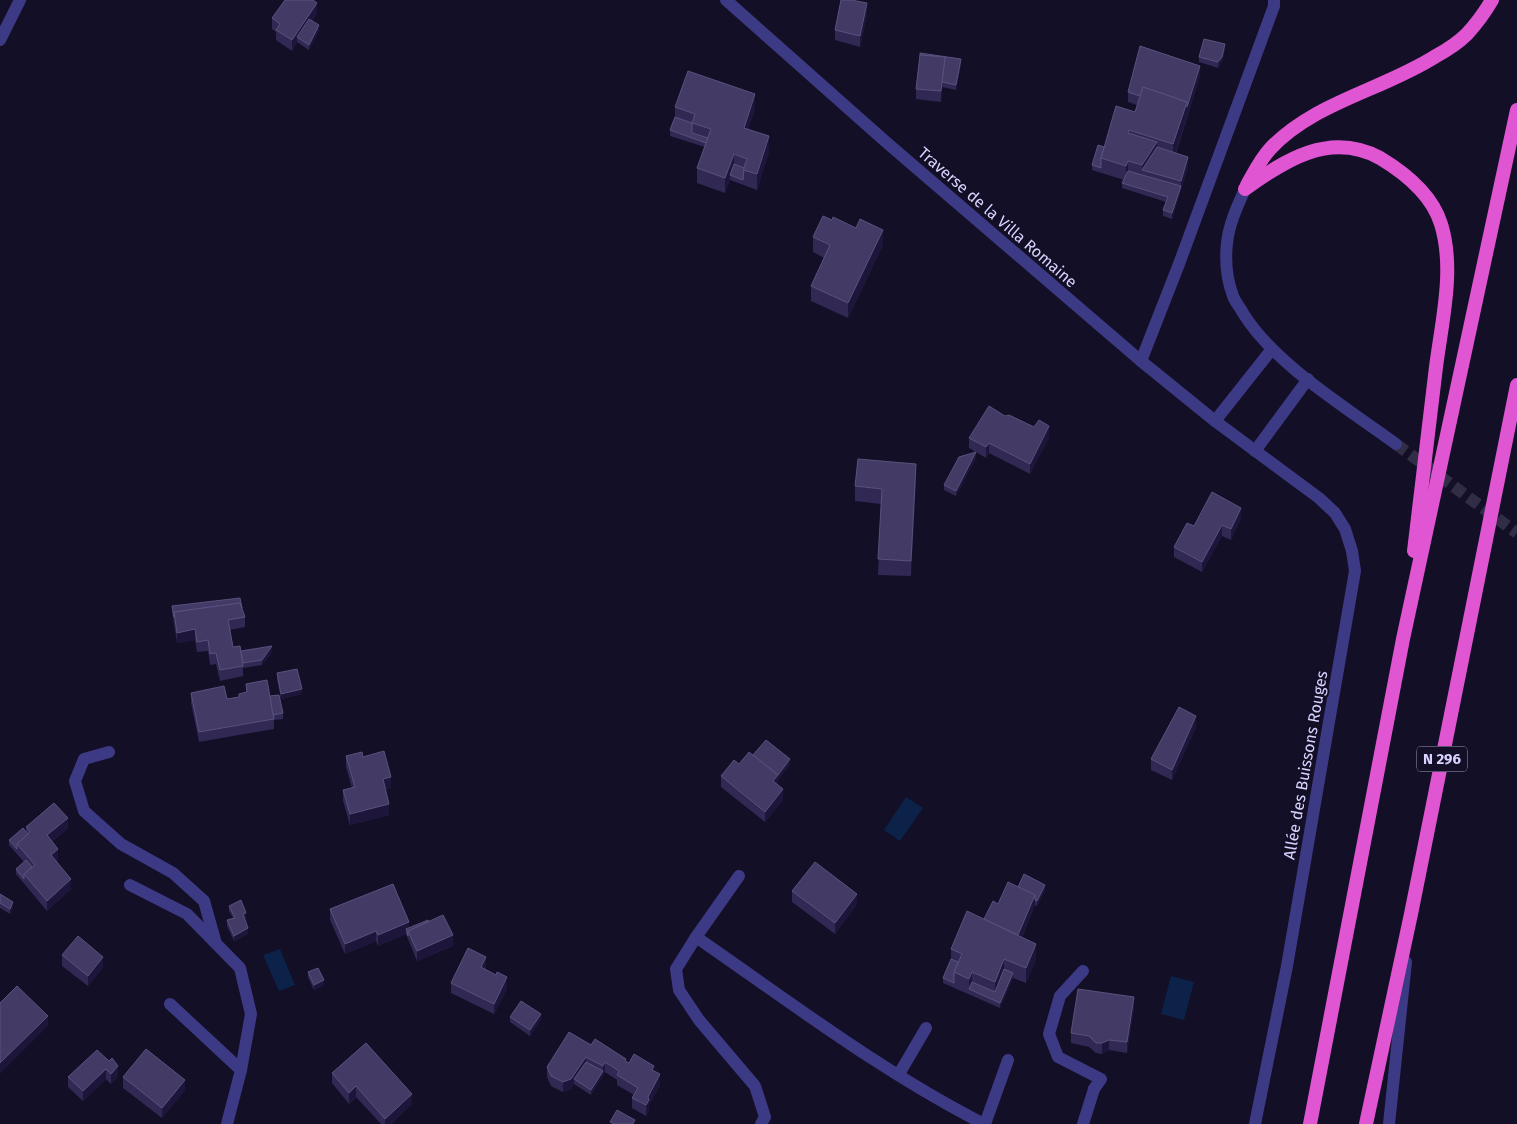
<svg xmlns="http://www.w3.org/2000/svg" width="1517" height="1124" viewBox="0 0 1517 1124" font-family="'Fira Sans',sans-serif">
	<style>
		.water { fill: #0c2248 }
		.lines { fill: none; stroke-linecap: round; stroke-linejoin: round }
		.minor-tunnel { stroke: #312d47; stroke-width: 12; stroke-dasharray: 12 6; stroke-linecap: butt }
		.service { stroke: #3d3a85; stroke-width: 12 }
		.minor { stroke: #3d3a85; stroke-width: 12 }
		.trunk { stroke: #e055d1; stroke-width: 14 }
		.wall { fill: #312854 }
		.shaded-wall { fill: #1d163a }
		.building { fill: #433a66; stroke: #5a527e }
		.labels { text-anchor: middle; stroke-width: 4; stroke-linejoin: round; paint-order: stroke }
		.shield { fill: #130f26; stroke: #9e99be; stroke-width: 1 }
		.shield-label { font-size: 15px; font-weight: bold; fill: #d9d4ff }
		.street-label { font-size: 16px; fill: #d9d4ff; stroke: #130f26 }
	</style>
	<rect width="100%" height="100%" fill="#130f26"/>
	<g class="water">
		<polygon points="906,797 923,808 900,841 884,830"/>
		<polygon points="280,949 295,985 279,991 263,955"/>
		<polygon points="1171,976 1194,982 1184,1020 1161,1014"/>
	</g>
	<g class="lines">
		<polyline class="minor-tunnel" points="1396,444 1517,533"/>
		<g class="service">
			<polyline points="696,937 739,876"/>
			<polyline points="1083,971 1060,996 1049,1034 1058,1057 1101,1079 1094,1089"/>
			<polyline points="899,1074 926,1028"/>
			<polyline points="985,1124 1008,1060"/>
			<polyline points="1389,1124 1406,962"/>
		</g>
		<g class="minor">
			<polyline points="726,0 886,142 1141,361 1215,421 1319,498 1335,513 1345,529 1352,551 1355,571 1287,966 1255,1124"/>
			<polyline points="0,40 20,0"/>
			<path d="M1245 189C1237 207 1229 224 1227 243 1225 261 1227 280 1233 296 1235 302 1240 307 1243 313 1274 364 1347 408 1396 444"/>
			<polyline points="1141,361 1179,264 1274,6 1274,0"/>
			<polyline points="1215,421 1272,349"/>
			<polyline points="1255,451 1308,379"/>
			<polyline points="109,752 84,759 75,781 84,811 121,844 173,873 204,901 215,940"/>
			<polyline points="130,885 187,914 240,968 251,1014 241,1070 227,1124"/>
			<polyline points="170,1004 241,1070"/>
			<path d="M761 1124 765 1117 755 1086 699 1020 679 990 676 969 696 937C790 1002 882 1072 984 1124"/>
			<polyline points="1083,1124 1094,1089"/>
		</g>
		<g class="trunk">
			<path d="M1247 185C1254 173 1260 160 1270 149 1314 102 1383 90 1436 56 1447 50 1458 43 1467 34 1477 23 1485 12 1492 0"/>
			<path d="M1245 189C1285 160 1330 131 1380 158 1405 173 1432 195 1441 224 1455 269 1442 320 1436 367 1429 428 1421 490 1414 551"/>
			<polyline points="1310,1124 1403,639 1517,110"/>
			<polyline points="1366,1124 1411,914 1517,385"/>
		</g>
	</g>
	<g class="wall">
		<polygon points="317,14 312,20 319,30 309,50 297,42 292,51 276,40 276,32 272,29 272,18"/>
		<polygon points="867,14 860,47 835,40 835,30"/>
		<polygon points="1225,49 1222,62 1218,68 1199,62 1199,57"/>
		<polygon points="961,64 956,90 942,87 941,102 916,99 916,89"/>
		<polygon points="1200,76 1176,153 1188,167 1172,219 1163,216 1163,210 1166,202 1122,188 1122,183 1124,180 1092,170 1092,165 1104,147 1135,112 1137,105 1128,102 1128,92"/>
		<polygon points="675,107 755,110 748,129 769,152 757,190 730,180 730,179 725,193 697,183 697,168 705,147 670,136 670,130 675,117"/>
		<polygon points="813,237 883,245 848,318 811,301 811,286 824,258 813,252"/>
		<polygon points="1005,416 1049,437 1030,474 989,453 986,458 969,448 969,438"/>
		<polygon points="976,458 956,496 944,490 944,485"/>
		<polygon points="916,479 911,576 878,575 881,504 855,501 855,486"/>
		<polygon points="1241,518 1231,540 1222,536 1202,572 1174,557 1174,547 1194,526"/>
		<polygon points="172,606 242,609 245,617 245,627 230,630 233,647 241,651 272,652 262,665 243,668 243,676 220,681 216,664 210,665 208,651 197,652 195,640 177,643 172,611"/>
		<polygon points="277,673 302,694 281,699 277,679"/>
		<polygon points="246,684 270,696 283,713 283,719 274,720 274,729 199,742 191,703 191,693 227,699 239,697 246,692"/>
		<polygon points="1196,727 1172,780 1151,770 1151,759"/>
		<polygon points="346,756 363,757 391,788 385,789 389,815 350,825 343,801 343,790 352,788 346,767"/>
		<polygon points="739,764 790,764 778,780 778,785 783,800 765,822 721,787 721,776"/>
		<polygon points="26,827 68,828 52,842 58,860 56,861 71,889 47,911 16,874 16,869 24,862 9,845 9,840 26,832"/>
		<polygon points="1045,890 1037,906 1035,905 1022,937 1036,959 1026,983 1013,978 1000,1008 943,983 943,978 951,959 951,949 984,919 998,904"/>
		<polygon points="792,891 857,904 835,934 792,902"/>
		<polygon points="0,894 13,908 10,914 0,908"/>
		<polygon points="229,906 246,918 245,919 248,934 234,941 227,926 227,920 233,918 229,911"/>
		<polygon points="330,909 409,928 429,921 453,946 417,961 406,934 378,946 376,941 345,954 330,920"/>
		<polygon points="62,955 103,967 88,986 62,966"/>
		<polygon points="486,967 485,969 507,988 494,1014 451,993 451,983"/>
		<polygon points="308,972 324,985 314,990 308,977"/>
		<polygon points="1134,1007 1127,1053 1109,1050 1102,1054 1096,1053 1089,1047 1071,1043 1071,1033"/>
		<polygon points="510,1017 541,1019 530,1036 510,1022"/>
		<polygon points="591,1045 626,1062 654,1071 660,1085 649,1105 649,1111 646,1116 632,1108 632,1098 634,1095 617,1085 617,1080 605,1072 591,1095 574,1084 571,1089 563,1092 551,1086 547,1077 547,1067"/>
		<polygon points="109,1061 118,1076 111,1084 106,1079 83,1101 68,1087 68,1077"/>
		<polygon points="332,1073 412,1104 391,1124 381,1124 356,1097 349,1104 332,1083"/>
		<polygon points="123,1077 185,1090 162,1118 123,1088"/>
	</g>
	<g class="shaded-wall">
		<polygon points="317,3 317,14 300,38 297,37 297,42 292,51 292,40"/>
		<polygon points="867,3 867,14 860,47 860,36"/>
		<polygon points="319,25 319,30 309,50 309,45"/>
		<polygon points="1225,44 1225,49 1222,62 1218,68 1218,62"/>
		<polygon points="945,57 942,87 941,102 941,91"/>
		<polygon points="961,59 961,64 956,90 956,85"/>
		<polygon points="1200,66 1200,76 1173,160 1173,144"/>
		<polygon points="755,94 755,110 744,143 744,128"/>
		<polygon points="769,136 769,152 757,190 757,174"/>
		<polygon points="1157,142 1157,157 1142,170 1142,165"/>
		<polygon points="734,154 734,169 730,175 730,179 725,193 725,178"/>
		<polygon points="1188,157 1188,167 1172,219 1172,213 1181,186 1181,181"/>
		<polygon points="1128,161 1128,176 1126,181 1126,166"/>
		<polygon points="883,230 883,245 848,318 848,303"/>
		<polygon points="1049,426 1049,437 1030,474 1030,464"/>
		<polygon points="989,443 989,453 986,458 986,447"/>
		<polygon points="976,452 976,458 956,496 956,491"/>
		<polygon points="916,464 916,479 911,576 911,561"/>
		<polygon points="1241,508 1241,518 1231,540 1231,529"/>
		<polygon points="1222,525 1222,536 1202,572 1202,562"/>
		<polygon points="195,629 195,640 177,643 177,633"/>
		<polygon points="272,646 272,652 262,665 262,660"/>
		<polygon points="302,689 302,694 281,699 281,694"/>
		<polygon points="1196,716 1196,727 1172,780 1172,770"/>
		<polygon points="790,759 790,764 778,780 778,785 773,781"/>
		<polygon points="391,777 391,788 383,789 383,779"/>
		<polygon points="783,789 783,800 765,822 765,812"/>
		<polygon points="389,804 389,815 350,825 350,814"/>
		<polygon points="68,818 68,828 47,846 47,835"/>
		<polygon points="58,849 58,860 51,865 51,855"/>
		<polygon points="71,879 71,889 47,911 47,901"/>
		<polygon points="1045,885 1045,890 1037,906 1037,901"/>
		<polygon points="857,894 857,904 835,934 835,923"/>
		<polygon points="1035,895 1035,905 1016,950 1016,939"/>
		<polygon points="13,902 13,908 10,914 10,909"/>
		<polygon points="246,913 246,918 243,919 243,914"/>
		<polygon points="409,922 409,933 406,929 406,934 378,946 378,935"/>
		<polygon points="248,928 248,934 234,941 234,936"/>
		<polygon points="376,931 376,941 345,954 345,944"/>
		<polygon points="453,935 453,946 417,961 417,951"/>
		<polygon points="1036,944 1036,959 1026,983 1026,968"/>
		<polygon points="103,957 103,967 88,986 88,976"/>
		<polygon points="486,957 486,967 481,978 481,967"/>
		<polygon points="1004,959 1004,974 995,997 995,982"/>
		<polygon points="972,972 972,988 969,989 969,979"/>
		<polygon points="1013,973 1013,978 1000,1008 1000,1003"/>
		<polygon points="507,977 507,988 494,1014 494,1004"/>
		<polygon points="324,980 324,985 314,990 314,985"/>
		<polygon points="1134,997 1134,1007 1127,1053 1127,1042"/>
		<polygon points="541,1014 541,1019 530,1036 530,1030"/>
		<polygon points="48,1016 48,1026 0,1074 0,1063"/>
		<polygon points="1109,1040 1109,1050 1102,1054 1102,1043"/>
		<polygon points="586,1057 586,1067 574,1079 574,1084 571,1089 563,1092 563,1082"/>
		<polygon points="605,1062 605,1072 591,1095 591,1090 603,1071 603,1066"/>
		<polygon points="118,1066 118,1076 111,1084 111,1074"/>
		<polygon points="106,1069 106,1079 83,1101 83,1091"/>
		<polygon points="660,1074 660,1085 649,1105 649,1111 646,1116 646,1105 648,1097"/>
		<polygon points="185,1080 185,1090 162,1118 162,1108"/>
		<polygon points="356,1086 356,1097 349,1104 349,1093"/>
		<polygon points="412,1094 412,1104 391,1124 385,1124 385,1119"/>
	</g>
	<g class="building">
		<polygon points="285,0 313,0 317,3 292,40 276,30 280,24 272,18"/>
		<polygon points="841,0 851,0 867,3 860,36 835,30"/>
		<polygon points="309,19 319,25 309,45 297,37"/>
		<polygon points="1204,39 1225,44 1222,57 1218,62 1199,57"/>
		<polygon points="1140,46 1200,66 1187,107 1187,102 1143,87 1140,96 1128,92"/>
		<polygon points="920,53 961,59 956,85 942,82 945,57 920,55"/>
		<polygon points="920,55 945,57 941,91 916,89"/>
		<polygon points="688,71 755,94 744,128 769,136 757,174 743,170 747,159 734,154 725,178 697,168 711,129 692,123 695,114 675,107"/>
		<polygon points="1143,87 1187,102 1173,144 1129,130 1128,133 1157,142 1142,165 1128,161 1126,166 1101,158 1116,106 1135,112"/>
		<polygon points="675,117 692,123 692,133 708,138 706,143 670,130"/>
		<polygon points="1098,145 1104,147 1101,158 1101,168 1092,165"/>
		<polygon points="1157,147 1188,157 1181,181 1142,170"/>
		<polygon points="734,164 744,168 743,180 730,175"/>
		<polygon points="1128,171 1181,186 1172,213 1163,210 1168,197 1122,183"/>
		<polygon points="823,216 832,220 833,217 856,228 860,219 883,230 848,303 811,286 830,245 813,237"/>
		<polygon points="989,406 1005,416 1009,415 1034,427 1039,420 1049,426 1030,464 989,443 986,447 969,438"/>
		<polygon points="976,452 956,491 944,485 959,457"/>
		<polygon points="858,459 916,464 911,561 878,559 882,489 855,486"/>
		<polygon points="1212,492 1241,508 1231,529 1222,525 1202,562 1174,547 1187,523 1194,526"/>
		<polygon points="240,598 242,608 240,603 174,612 174,617 172,606"/>
		<polygon points="240,603 245,617 228,620 233,647 240,646 243,666 220,670 216,653 210,654 208,640 197,642 195,629 177,633 174,612"/>
		<polygon points="272,646 262,660 243,663 241,651"/>
		<polygon points="297,669 302,689 281,694 277,673"/>
		<polygon points="267,680 274,719 199,732 191,693 224,686 227,699 239,697 239,694 247,692 246,684"/>
		<polygon points="279,695 283,713 273,715 270,696"/>
		<polygon points="1179,707 1196,716 1172,770 1151,759"/>
		<polygon points="766,740 790,759 778,775 753,755"/>
		<polygon points="384,751 391,777 383,779 389,804 350,814 343,790 355,787 346,756 362,752 363,757"/>
		<polygon points="749,752 778,775 773,781 783,789 765,812 721,776 734,760 739,764"/>
		<polygon points="54,803 68,818 47,835 58,849 51,855 71,879 47,901 24,874 35,865 17,844 30,832 26,827"/>
		<polygon points="23,828 28,834 17,844 17,849 9,840"/>
		<polygon points="26,860 32,867 24,874 24,879 16,869"/>
		<polygon points="815,862 857,894 835,923 792,891"/>
		<polygon points="1024,874 1045,885 1037,901 1035,900 1035,895 1018,887"/>
		<polygon points="1008,882 1035,895 1018,935 984,919 993,901 998,904"/>
		<polygon points="393,884 409,922 378,935 376,931 345,944 330,909"/>
		<polygon points="0,894 13,902 10,909 0,903"/>
		<polygon points="241,900 246,913 243,914 248,928 234,936 227,920 235,918 229,906"/>
		<polygon points="967,911 1036,944 1026,968 1004,959 995,982 972,972 969,979 954,972 962,954 951,949"/>
		<polygon points="443,915 453,935 417,951 408,931"/>
		<polygon points="428,920 429,921 408,931 408,936 406,929"/>
		<polygon points="78,936 103,957 88,976 62,955"/>
		<polygon points="468,948 486,957 481,967 496,975 497,972 507,977 494,1004 451,983"/>
		<polygon points="951,959 958,962 954,972 954,983 943,978"/>
		<polygon points="318,968 324,980 314,985 308,972"/>
		<polygon points="1004,969 1013,973 1000,1003 969,989 972,982 995,992"/>
		<polygon points="17,986 48,1016 0,1063 0,1003"/>
		<polygon points="1078,989 1134,997 1127,1042 1109,1040 1102,1043 1096,1043 1089,1036 1071,1033"/>
		<polygon points="521,1001 541,1014 530,1030 510,1017"/>
		<polygon points="569,1032 591,1045 595,1039 626,1059 625,1061 629,1063 634,1054 654,1066 652,1070 660,1074 648,1097 649,1100 646,1105 632,1098 638,1088 617,1075 619,1071 605,1062 603,1066 586,1057 571,1079 563,1082 551,1076 547,1067"/>
		<polygon points="366,1043 412,1094 385,1119 356,1086 349,1093 332,1073"/>
		<polygon points="146,1049 185,1080 162,1108 123,1077"/>
		<polygon points="97,1050 109,1061 112,1058 118,1066 111,1074 106,1069 83,1091 68,1077"/>
		<polygon points="586,1062 603,1071 591,1090 574,1079"/>
		<polygon points="617,1110 635,1120 633,1124 614,1124 610,1122"/>
	</g>
	<g class="labels">
		<rect class="shield" x="1417" y="746.5" width="50" height="25" rx="4"/>
		<g class="shield-label">
			<text x="1442" y="764">N 296</text>
		</g>
		<g class="street-label">
			<text transform="translate(998 217) rotate(41)" y="6">Traverse de la Villa Romaine</text>
			<text transform="translate(1305 765) rotate(-80)" y="6">Allée des Buissons Rouges</text>
		</g>
	</g>
</svg>
